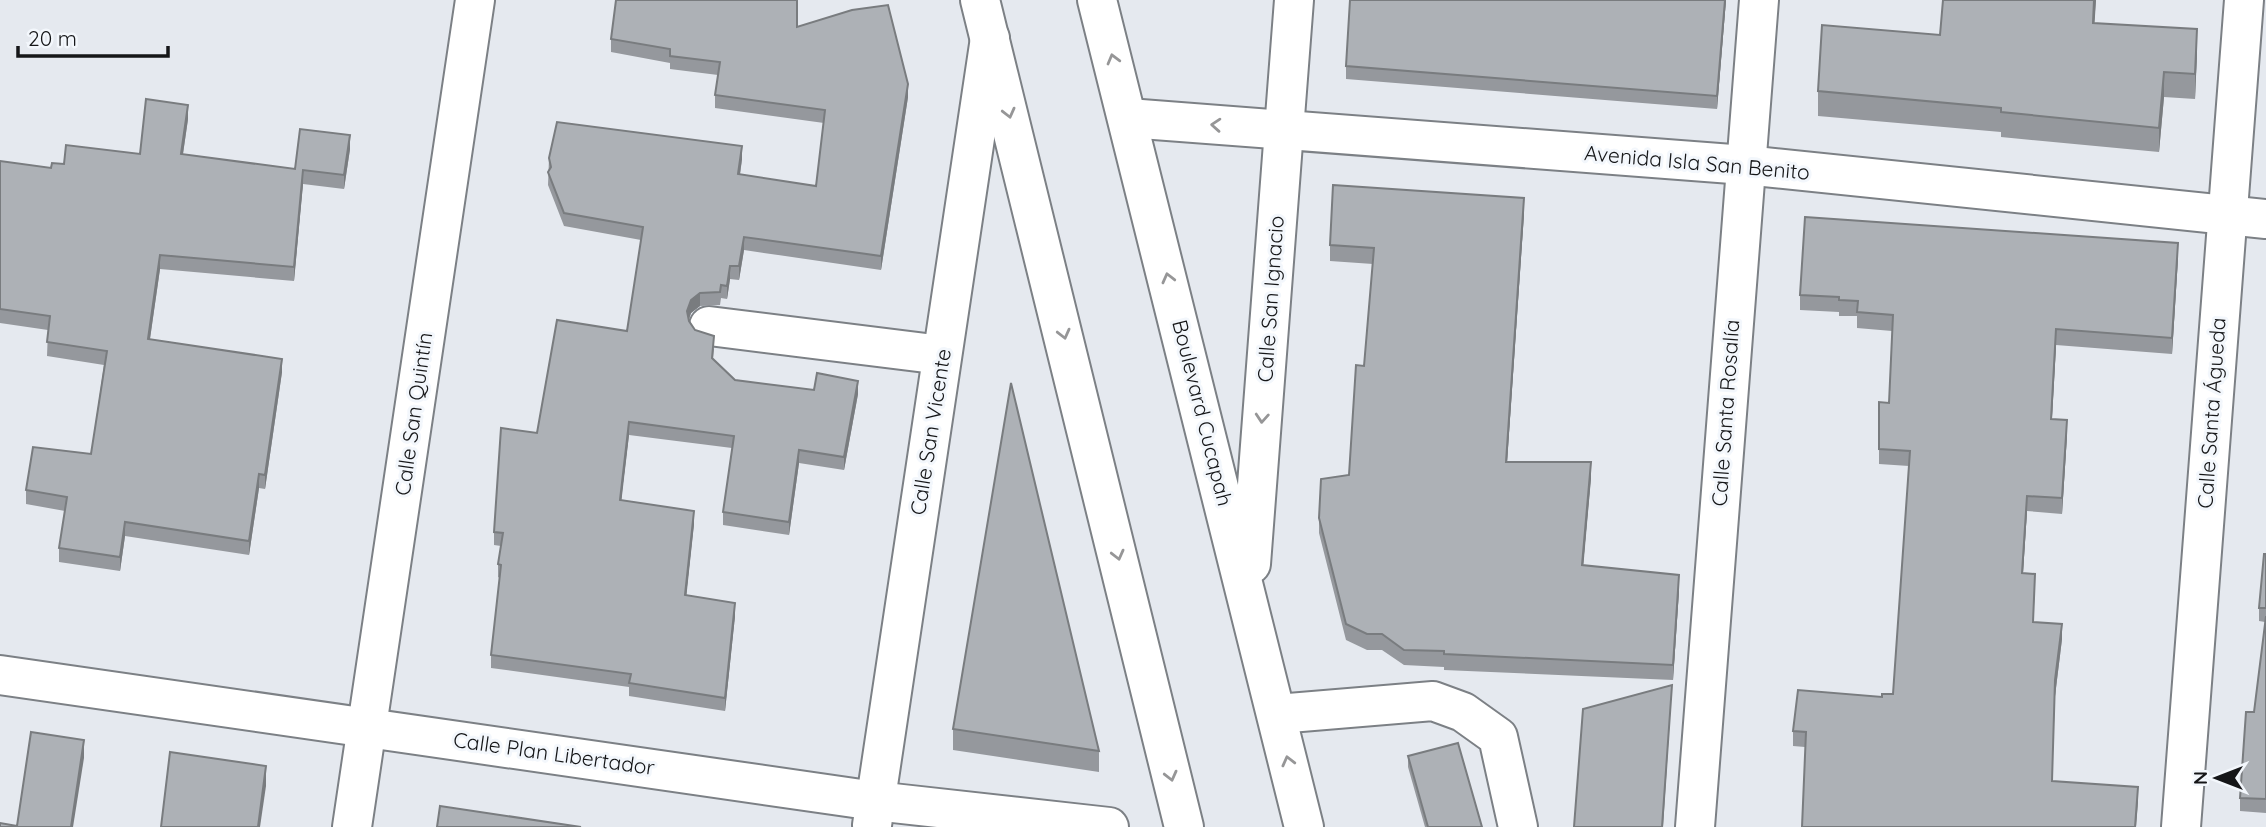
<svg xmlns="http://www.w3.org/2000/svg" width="2266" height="827" viewBox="0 0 2266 827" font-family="Quicksand,sans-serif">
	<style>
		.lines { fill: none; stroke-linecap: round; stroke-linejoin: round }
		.minor-casing { stroke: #7c8085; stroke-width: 42 }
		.major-casing { stroke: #7c8085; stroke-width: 42 }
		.minor { stroke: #fff; stroke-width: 38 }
		.major { stroke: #fff; stroke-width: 38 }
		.wall { fill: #95989d }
		.shaded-wall { fill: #797c7f }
		.building { fill: #adb1b6; stroke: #797c7f; stroke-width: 2 }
		.oneway { stroke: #969697 }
		.labels { text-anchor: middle; stroke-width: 6; stroke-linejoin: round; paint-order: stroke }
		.street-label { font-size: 21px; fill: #151618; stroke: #f3f7fc }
	</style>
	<rect width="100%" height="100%" fill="#e5e9ef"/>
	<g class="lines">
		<g class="minor-casing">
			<g id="minor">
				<polyline points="1284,130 1294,0"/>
				<polyline points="709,326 942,355"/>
				<polyline points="0,675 875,801 1109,827"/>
				<polyline points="1277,714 1433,701 1463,712 1498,737 1518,827"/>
				<polyline points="872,825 990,38"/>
				<polyline points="352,827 475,0"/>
				<polyline points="1695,827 1759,0"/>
				<polyline points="2181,827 2244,0"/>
			</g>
		</g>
		<g class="major-casing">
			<g id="major">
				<polyline points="980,0 1184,827"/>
				<polyline points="1097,0 1304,827"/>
				<polyline points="1128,118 1745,165 2266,219"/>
				<polyline points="1251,564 1284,130"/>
			</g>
		</g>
		<use href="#minor" class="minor"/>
		<use href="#major" class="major"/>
	</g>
	<g class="wall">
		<polygon points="1726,0 1717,109 1346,79 1346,66"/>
		<polygon points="2096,0 2094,23 2197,53 2195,99 2164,97 2159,152 2001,137 2001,132 1818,116 1818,91 1940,35"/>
		<polygon points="797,27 908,97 881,270 744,250 739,280 730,279 727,299 721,298 720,305 700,306 691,313 689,320 695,330 714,349 713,359 735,380 814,390 858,394 844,470 799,463 789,535 723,525 723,512 732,448 629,435 621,500 694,524 686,596 735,616 725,711 629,696 629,687 491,668 491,655 500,578 498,577 498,564 501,546 494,545 494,532 537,433 627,331 641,240 564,226 548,185 549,158 742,159 740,175 816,186 824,123 715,108 715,95 718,75 670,69 670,63 611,52 611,39"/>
		<polygon points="188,119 183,154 295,169 350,149 344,189 303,184 294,281 160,269 150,339 282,372 265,489 259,488 249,555 125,536 120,571 59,562 59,548 65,511 26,504 26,490 91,454 104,365 47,356 48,330 0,323 0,161 51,168 64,164 140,154"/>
		<polygon points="1524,214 1507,462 1591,478 1583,565 1679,591 1673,680 1444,670 1444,667 1404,665 1382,650 1367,650 1346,640 1319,533 1319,518 1349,475 1364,366 1373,264 1330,261 1330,245"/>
		<polygon points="2178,258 2172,354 2056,345 2052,419 2067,435 2062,514 2027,511 2023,573 2035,589 2033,622 2062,639 2055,696 2052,781 2138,802 1805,747 1793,746 1793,731 1882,697 1893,694 1909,466 1879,464 1879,402 1889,403 1892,331 1857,328 1857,316 1839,316 1839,312 1800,310 1800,295"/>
		<polygon points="2266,554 2266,813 2240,811 2240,798 2254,712 2265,622 2259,621 2259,608"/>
		<polygon points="953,729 1099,751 1099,772 953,750"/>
		<polygon points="1408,756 1482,827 1425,827 1408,767"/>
	</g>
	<g class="shaded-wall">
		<polygon points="1725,0 1726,0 1717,109 1717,96"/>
		<polygon points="2094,0 2096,0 2093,47 2093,23"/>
		<polygon points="2197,29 2197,53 2195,99 2195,74"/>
		<polygon points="2164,72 2164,97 2159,152 2159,128"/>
		<polygon points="908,84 908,97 881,270 881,256"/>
		<polygon points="188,105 188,119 181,167 181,154"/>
		<polygon points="350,135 350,149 344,189 344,175"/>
		<polygon points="742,146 742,159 738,187 738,174"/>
		<polygon points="303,170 303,184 294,281 294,267"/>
		<polygon points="1524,198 1524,214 1506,478 1506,462"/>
		<polygon points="744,237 744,250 739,280 739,266"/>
		<polygon points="2178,243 2178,258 2172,354 2172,338"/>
		<polygon points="160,255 160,269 148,352 148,339"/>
		<polygon points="730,266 730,279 727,299 727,286"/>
		<polygon points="700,293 700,306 691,313 687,324 687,311 691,300"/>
		<polygon points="2056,329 2056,345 2051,434 2051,419"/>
		<polygon points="282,359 282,372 265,489 265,475"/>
		<polygon points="858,381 858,394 844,470 844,457"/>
		<polygon points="2067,420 2067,435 2062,514 2062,498"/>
		<polygon points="629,422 629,435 620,513 620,500"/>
		<polygon points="799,450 799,463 789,535 789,522"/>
		<polygon points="1591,462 1591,478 1582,581 1582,565"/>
		<polygon points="259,474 259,488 249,555 249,541"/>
		<polygon points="2027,496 2027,511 2022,588 2022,573"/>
		<polygon points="694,511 694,524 685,609 685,595"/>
		<polygon points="125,522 125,536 120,571 120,557"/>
		<polygon points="1679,575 1679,591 1673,680 1673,665"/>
		<polygon points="735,603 735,616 725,711 725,698"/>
		<polygon points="2062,624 2062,639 2055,696 2055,680"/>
		<polygon points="1672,685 1663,827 1662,827"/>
		<polygon points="84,740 84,758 73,827 71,827"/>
		<polygon points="266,766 266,786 260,827 258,827"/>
		<polygon points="2138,787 2138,802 2136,827 2135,827"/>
	</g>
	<g class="building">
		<polygon points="616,0 797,0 797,27 852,10 888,5 908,84 881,256 744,237 739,266 730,266 727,286 721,285 720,292 700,293 691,300 687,311 689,321 695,330 714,336 712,358 735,380 814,390 817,373 858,381 844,457 799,450 789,522 723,512 734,436 629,422 620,500 694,511 685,595 735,603 725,698 629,683 631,674 491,655 501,565 498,564 503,533 494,532 501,428 537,433 557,320 627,331 643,227 564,213 548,172 551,167 549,158 557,122 742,146 738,174 816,186 825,110 715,95 720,62 670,56 670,49 611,39"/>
		<polygon points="1350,0 1725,0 1717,96 1346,66"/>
		<polygon points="1943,0 2094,0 2093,23 2197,29 2195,74 2164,72 2159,128 2001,112 2001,108 1818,91 1822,25 1940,35"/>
		<polygon points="146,99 188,105 181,154 295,169 300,129 350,135 344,175 303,170 294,267 160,255 148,339 282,359 265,475 259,474 249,541 125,522 120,557 59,548 67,497 26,490 33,447 91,454 107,351 47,342 50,316 0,309 0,161 51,168 52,163 64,164 66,145 140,154"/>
		<polygon points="1333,185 1524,198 1506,462 1591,462 1582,565 1679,575 1673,665 1444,654 1444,651 1404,650 1382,634 1367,634 1346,624 1319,518 1321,479 1349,475 1356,365 1364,366 1374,248 1330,245"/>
		<polygon points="1805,217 2178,243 2172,338 2056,329 2051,419 2067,420 2062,498 2027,496 2022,573 2035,574 2033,622 2062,624 2055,680 2052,781 2138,787 2135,827 1802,827 1806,732 1793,731 1798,690 1882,697 1882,694 1893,694 1910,451 1879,449 1879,402 1889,403 1893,315 1857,312 1858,301 1839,300 1839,297 1800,295"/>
		<polygon points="1011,383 1099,751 953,729"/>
		<polygon points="2264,554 2266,554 2266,608 2259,608"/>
		<polygon points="2266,616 2266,799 2240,798 2246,712 2254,712"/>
		<polygon points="1672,685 1662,827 1574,827 1583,709"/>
		<polygon points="31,732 84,740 71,827 0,827 0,823 17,826"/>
		<polygon points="1458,743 1482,827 1428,827 1408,756"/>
		<polygon points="170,752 266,766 258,827 161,827"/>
		<polygon points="440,806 581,827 437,827"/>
	</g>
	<defs><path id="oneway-chevron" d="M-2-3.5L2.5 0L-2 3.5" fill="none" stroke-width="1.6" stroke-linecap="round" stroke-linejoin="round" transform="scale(1.75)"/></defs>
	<g class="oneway">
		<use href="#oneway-chevron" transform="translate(1113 59) rotate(-105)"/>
		<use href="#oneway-chevron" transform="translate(1009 113) rotate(76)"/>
		<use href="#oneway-chevron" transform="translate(1216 125) rotate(-176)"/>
		<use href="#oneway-chevron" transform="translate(1168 278) rotate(-104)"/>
		<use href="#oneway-chevron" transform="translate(1064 334) rotate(76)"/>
		<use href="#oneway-chevron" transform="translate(1262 418) rotate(94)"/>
		<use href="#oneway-chevron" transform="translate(1118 555) rotate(76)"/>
		<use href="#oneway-chevron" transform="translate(1288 761) rotate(-104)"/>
		<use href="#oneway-chevron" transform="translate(1171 776) rotate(76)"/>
	</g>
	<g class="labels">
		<g class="street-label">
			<text transform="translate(1697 163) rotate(5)" y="7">Avenida Isla San Benito</text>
			<text transform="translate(1271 299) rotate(-86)" y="7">Calle San Ignacio</text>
			<text transform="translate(1202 413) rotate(76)" y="7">Boulevard Cucapah</text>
			<text transform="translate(1726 413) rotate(-86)" y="7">Calle Santa Rosalía</text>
			<text transform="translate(2212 413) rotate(-86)" y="7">Calle Santa Águeda</text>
			<text transform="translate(414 414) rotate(-82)" y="7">Calle San Quintín</text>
			<text transform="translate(931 432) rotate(-81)" y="7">Calle San Vicente</text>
			<text transform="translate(554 754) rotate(8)" y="7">Calle Plan Libertador</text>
		</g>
	</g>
	<g transform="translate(2217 778) rotate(270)" stroke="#f3f7fc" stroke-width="5" paint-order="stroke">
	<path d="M0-5L12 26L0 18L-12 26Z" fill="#151618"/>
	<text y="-10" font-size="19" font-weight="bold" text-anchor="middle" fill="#151618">N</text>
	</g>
	<path d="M18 46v10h150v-10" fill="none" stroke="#151618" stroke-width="3.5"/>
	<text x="28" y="46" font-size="21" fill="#151618" stroke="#f3f7fc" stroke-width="5" paint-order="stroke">20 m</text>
</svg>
